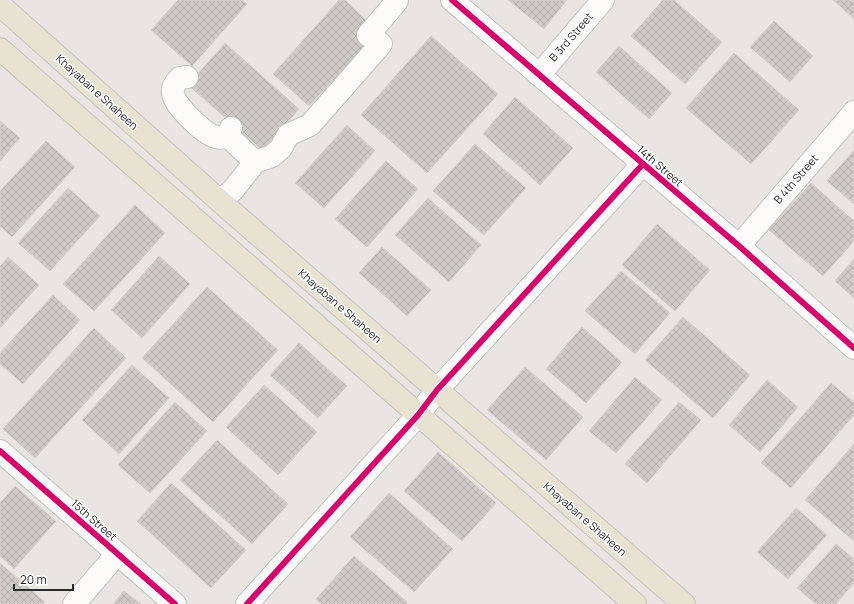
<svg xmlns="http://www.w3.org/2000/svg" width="854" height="604" viewBox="0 0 854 604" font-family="Manrope,sans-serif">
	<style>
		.building { fill: url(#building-cross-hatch); stroke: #d4d1cc }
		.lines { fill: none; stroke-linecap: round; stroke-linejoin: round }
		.minor-casing { stroke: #c2c1c2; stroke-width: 24 }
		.major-casing { stroke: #c5c3c1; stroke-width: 24 }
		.minor { stroke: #fcfbfa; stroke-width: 22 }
		.major { stroke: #e7e2d2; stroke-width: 22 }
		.cycleway-casing { stroke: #fff; stroke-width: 8 }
		.cycleway { stroke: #d6006c; stroke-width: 6 }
		.labels { text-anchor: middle; stroke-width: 3; stroke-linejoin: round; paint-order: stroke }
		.street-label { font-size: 11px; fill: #2b2b2b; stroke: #fff }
	</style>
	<defs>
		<pattern id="building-cross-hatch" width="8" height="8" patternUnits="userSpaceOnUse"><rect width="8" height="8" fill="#cecbc7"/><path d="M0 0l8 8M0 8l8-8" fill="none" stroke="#b1aeab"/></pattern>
	</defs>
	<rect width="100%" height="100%" fill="#e9e5e0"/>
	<g class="building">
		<polygon points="178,0 242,0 247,4 192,66 151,30"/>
		<polygon points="339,0 345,0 370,24 366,45 309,106 273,74"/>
		<polygon points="508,0 567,0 544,29"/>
		<polygon points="663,0 674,0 722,42 685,84 631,36"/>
		<polygon points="833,0 854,0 854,19"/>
		<polygon points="774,21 813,56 790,82 750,47"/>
		<polygon points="431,36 498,94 427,173 361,115"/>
		<polygon points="225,43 299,109 262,150 188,85"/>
		<polygon points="619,46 672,93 649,119 596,72"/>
		<polygon points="734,53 799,110 751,164 686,108"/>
		<polygon points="515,97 573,148 540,185 483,134"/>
		<polygon points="0,121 20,138 0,161"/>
		<polygon points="347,125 375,151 324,208 295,183"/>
		<polygon points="46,141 75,167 12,237 0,226 0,191"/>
		<polygon points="475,144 526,188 484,235 433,191"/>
		<polygon points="854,150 854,204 827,181"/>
		<polygon points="386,161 418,189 367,247 335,219"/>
		<polygon points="811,183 854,221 854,241 823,276 769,230"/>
		<polygon points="68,188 100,216 50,271 18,243"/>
		<polygon points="428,198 481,245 449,282 395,235"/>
		<polygon points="135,205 165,233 94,311 63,284"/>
		<polygon points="657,224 710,270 675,311 622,265"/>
		<polygon points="382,247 431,290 407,316 359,273"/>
		<polygon points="159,256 190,284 142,338 111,310"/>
		<polygon points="8,257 39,285 0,328 0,266"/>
		<polygon points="854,259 854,298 835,281"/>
		<polygon points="621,271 670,313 635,354 585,311"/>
		<polygon points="207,287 278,350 213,422 142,358"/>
		<polygon points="53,295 80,320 23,384 0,364 0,353"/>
		<polygon points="683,317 750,375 713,418 645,360"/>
		<polygon points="582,327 622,362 586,403 546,369"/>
		<polygon points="94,328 126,358 35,458 3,429"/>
		<polygon points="299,343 347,386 318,418 270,375"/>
		<polygon points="132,365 169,398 119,454 82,420"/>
		<polygon points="525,367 583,417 546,460 487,410"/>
		<polygon points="635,377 662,400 616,453 589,431"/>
		<polygon points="767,380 798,407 760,452 729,425"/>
		<polygon points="831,383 854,402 854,415 791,488 761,463"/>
		<polygon points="264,385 317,432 278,475 226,427"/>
		<polygon points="175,402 207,431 150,493 118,465"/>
		<polygon points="679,402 701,420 647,483 625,464"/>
		<polygon points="217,440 288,504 252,544 180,480"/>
		<polygon points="854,444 854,541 805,500"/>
		<polygon points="438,452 496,503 462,541 404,491"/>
		<polygon points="171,483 246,550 211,588 137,521"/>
		<polygon points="15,486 56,521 14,569 0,556 0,503"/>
		<polygon points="389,493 453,549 414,592 350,537"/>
		<polygon points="796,508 827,535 788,579 757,552"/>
		<polygon points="836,544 854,559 854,583 836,604 816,604 797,588"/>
		<polygon points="354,556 407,602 406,604 321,604 316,599"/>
		<polygon points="0,563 45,602 43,604 0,604"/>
		<polygon points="124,591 141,604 113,604"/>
	</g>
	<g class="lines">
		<g class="minor-casing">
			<g id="minor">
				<polyline points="452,0 739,246 854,348"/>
				<polyline points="539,75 603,0"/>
				<path d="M187 77 180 78C175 83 172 87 173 94 175 106 204 134 216 137 220 139 225 137 228 136"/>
				<polyline points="255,162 272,156 281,148 288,135 310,125 381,44 368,35 397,1 395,0"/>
				<polyline points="220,201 233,190 255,162 228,136 231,128"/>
				<polyline points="739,246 854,112"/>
				<polyline points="0,451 175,604"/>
				<polyline points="74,604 117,554"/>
				<polyline points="247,604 418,415 437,390 643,164"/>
			</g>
		</g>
		<g class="major-casing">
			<g id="major">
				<polyline points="0,5 231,211 684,604"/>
				<polyline points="0,49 635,604"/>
			</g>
		</g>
		<use href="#minor" class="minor"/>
		<use href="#major" class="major"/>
		<g class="cycleway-casing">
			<g id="cycleway">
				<polyline points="452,0 739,246 854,348"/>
				<polyline points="0,451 175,604"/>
				<polyline points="247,604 418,415 437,390 643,164"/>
			</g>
		</g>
		<use href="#cycleway" class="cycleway"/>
	</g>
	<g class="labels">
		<g class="street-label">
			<text transform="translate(571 37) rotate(-49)" y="4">B 3rd Street</text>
			<text transform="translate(97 92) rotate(42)" y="4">Khayaban e Shaheen</text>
			<text transform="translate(660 166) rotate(41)" y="4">14th Street</text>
			<text transform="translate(796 179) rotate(-49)" y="4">B 4th Street</text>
			<text transform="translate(340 306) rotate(41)" y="4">Khayaban e Shaheen</text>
			<text transform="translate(585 519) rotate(41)" y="4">Khayaban e Shaheen</text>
			<text transform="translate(94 520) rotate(41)" y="4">15th Street</text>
		</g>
	</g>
	<path d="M14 584v6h59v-6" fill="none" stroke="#2b2b2b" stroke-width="2"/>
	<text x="20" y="584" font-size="12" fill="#2b2b2b" stroke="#ffffff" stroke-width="3" paint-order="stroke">20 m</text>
</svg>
